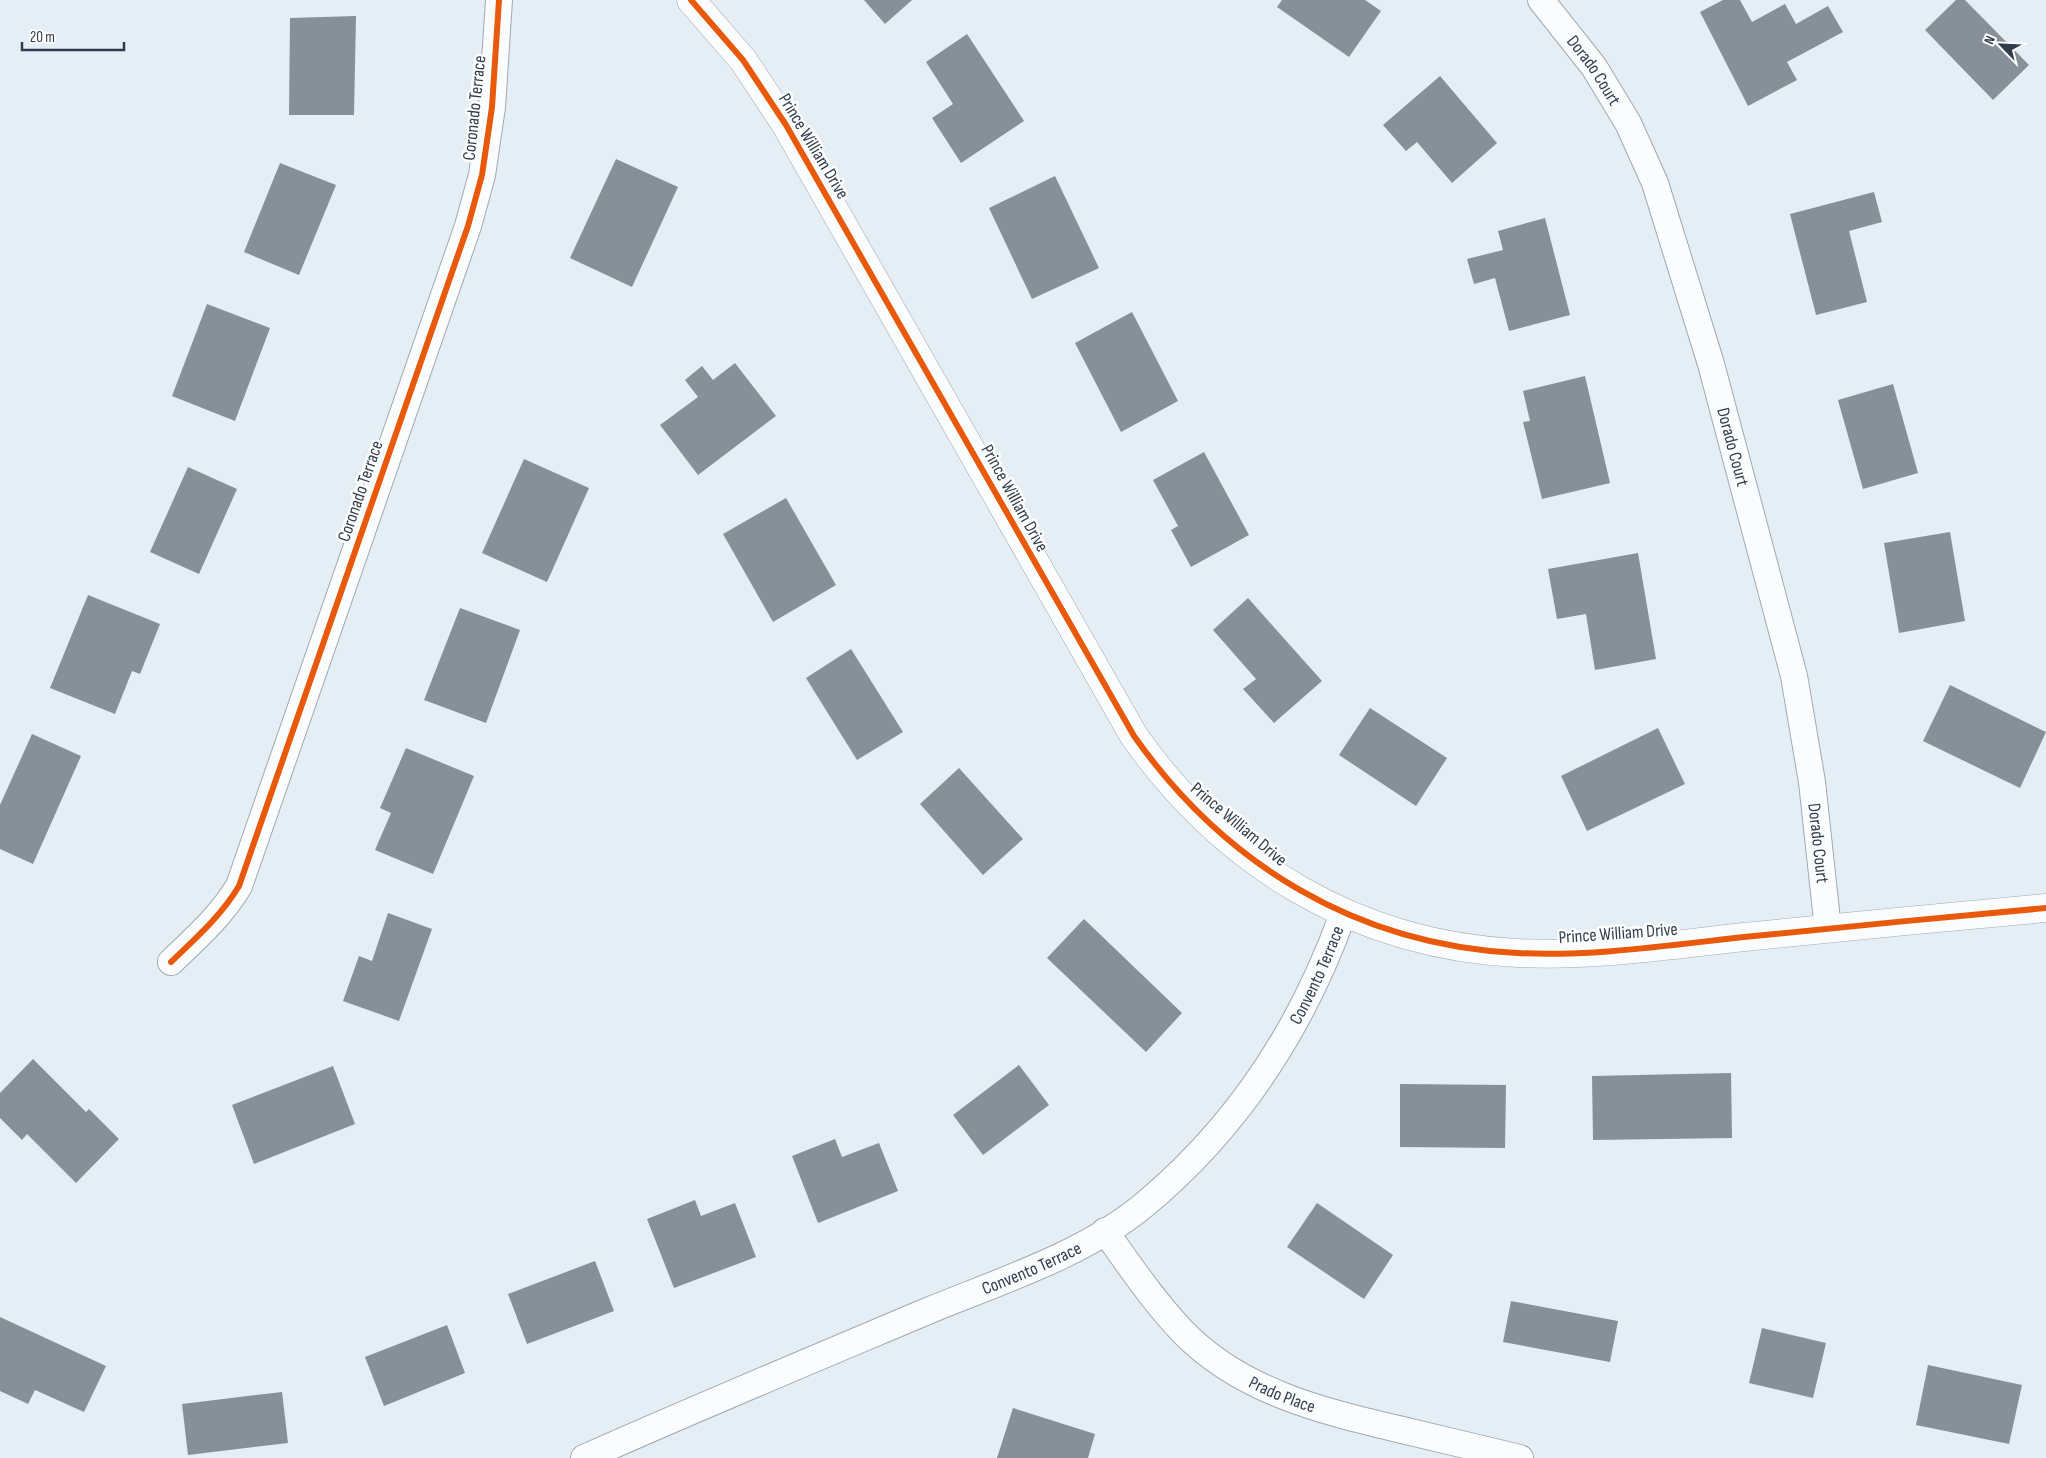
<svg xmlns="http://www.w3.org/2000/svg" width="2046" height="1458" viewBox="0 0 2046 1458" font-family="'Sofia Sans Condensed',sans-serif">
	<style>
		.building { fill: #879099 }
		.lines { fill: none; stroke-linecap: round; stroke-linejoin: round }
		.minor-casing { stroke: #a0a9b3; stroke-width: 28 }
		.tertiary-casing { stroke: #a0a9b3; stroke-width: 29 }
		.minor { stroke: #fbfcfe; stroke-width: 26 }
		.tertiary { stroke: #fbfcfe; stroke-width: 28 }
		.cycleway-casing { stroke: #fff; stroke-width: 9 }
		.cycleway { stroke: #e8590c; stroke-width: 6 }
		.labels { text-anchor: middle; stroke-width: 5; stroke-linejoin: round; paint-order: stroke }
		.street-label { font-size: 18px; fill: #303d4c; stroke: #fff }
	</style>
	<rect width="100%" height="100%" fill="#e5edf5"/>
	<g class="building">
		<polygon points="864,0 912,0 885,24"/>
		<polygon points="1282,0 1365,0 1381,11 1349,57 1277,7"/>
		<polygon points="1723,0 1740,0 1752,22 1785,4 1796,24 1828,6 1843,32 1787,62 1797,80 1748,106 1700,12"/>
		<polygon points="1956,0 1965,0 2029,65 1993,100 1925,30"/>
		<polygon points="356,16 354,115 289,115 290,18"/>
		<polygon points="967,34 1024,121 961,163 932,118 953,104 926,62"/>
		<polygon points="1440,76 1497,143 1452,183 1417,142 1406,151 1383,125"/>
		<polygon points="616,159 678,187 632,287 570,258"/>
		<polygon points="280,163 336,185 299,275 244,252"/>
		<polygon points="1055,176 1099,268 1032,299 989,208"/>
		<polygon points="1874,192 1882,222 1849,231 1867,302 1816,315 1790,214"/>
		<polygon points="1545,218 1570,315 1509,331 1495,278 1474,284 1467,259 1503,250 1498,231"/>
		<polygon points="207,304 270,328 235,421 172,396"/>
		<polygon points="1132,312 1178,401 1121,432 1075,343"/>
		<polygon points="735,363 776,416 698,475 660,425 698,397 685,380 702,366 713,380"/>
		<polygon points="1585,376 1610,483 1542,499 1523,422 1530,421 1523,391"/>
		<polygon points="1893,384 1918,473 1863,489 1838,400"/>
		<polygon points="1204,452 1249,535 1191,567 1171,530 1178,526 1153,480"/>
		<polygon points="524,459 589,488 547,582 482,553"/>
		<polygon points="188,467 237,489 199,574 150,552"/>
		<polygon points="786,498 836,585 773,622 723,534"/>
		<polygon points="1950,532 1965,621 1899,633 1884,543"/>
		<polygon points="1638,553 1656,659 1595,670 1586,614 1557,619 1548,569"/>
		<polygon points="88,595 160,624 140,674 132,671 115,714 50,688"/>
		<polygon points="1248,598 1322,681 1274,723 1243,689 1256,679 1213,630"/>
		<polygon points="460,608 520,630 486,723 424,700"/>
		<polygon points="851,649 903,732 857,760 806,678"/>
		<polygon points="1950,685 2046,732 2020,788 1923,741"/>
		<polygon points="1370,708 1447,758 1416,806 1339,755"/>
		<polygon points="1658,728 1685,784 1587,831 1561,776"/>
		<polygon points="32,734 81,756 33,864 0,849 0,805"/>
		<polygon points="406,748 474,776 433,874 375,850 391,813 380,808"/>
		<polygon points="959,768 1023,839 983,875 920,804"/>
		<polygon points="388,913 432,929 399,1021 343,1001 359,956 372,961"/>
		<polygon points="1084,919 1182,1013 1146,1052 1047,958"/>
		<polygon points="33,1059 86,1112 89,1109 119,1139 76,1183 27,1134 22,1140 0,1118 0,1093"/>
		<polygon points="1019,1065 1049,1105 983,1155 953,1115"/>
		<polygon points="333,1066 355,1124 254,1164 232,1105"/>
		<polygon points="1731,1073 1732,1138 1593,1140 1592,1076"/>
		<polygon points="1400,1084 1506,1085 1505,1148 1400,1147"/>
		<polygon points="835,1139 842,1157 879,1143 898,1191 818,1223 792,1156"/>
		<polygon points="695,1200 701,1216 735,1203 756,1257 674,1288 647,1219"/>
		<polygon points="1317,1203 1393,1255 1364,1299 1287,1247"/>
		<polygon points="595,1261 614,1311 527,1344 508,1294"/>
		<polygon points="1511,1301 1618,1321 1610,1362 1503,1342"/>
		<polygon points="0,1317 106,1366 84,1412 35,1390 28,1404 0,1391"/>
		<polygon points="447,1325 465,1373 384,1406 365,1357"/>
		<polygon points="1762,1328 1826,1343 1813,1398 1749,1383"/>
		<polygon points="1928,1365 2022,1385 2009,1444 1916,1425"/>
		<polygon points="282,1392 288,1443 188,1455 182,1404"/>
		<polygon points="1013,1408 1095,1434 1088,1458 997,1458"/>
	</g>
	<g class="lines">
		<g class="minor-casing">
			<g id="minor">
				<path id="s1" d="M1541 0 1594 67 1628 123 1655 183 1711 364 1794 676 1812 782 1828 929"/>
				<path d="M171 962C196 938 221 916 239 886L468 226 482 175 492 107 499 0"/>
				<path id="s2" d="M1105 1231C1130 1266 1154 1302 1184 1333 1241 1391 1321 1411 1398 1429 1439 1439 1479 1448 1520 1458"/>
				<path id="s3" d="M584 1458C699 1407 814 1359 930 1310 1001 1281 1085 1254 1144 1205 1238 1127 1302 1028 1343 914"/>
			</g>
		</g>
		<g class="tertiary-casing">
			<path id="tertiary" d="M691 0 743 60 786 125 1134 736C1225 865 1357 945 1517 953 1591 957 1671 945 1744 937 1845 927 1945 917 2046 908"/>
		</g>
		<use href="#minor" class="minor"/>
		<use href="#tertiary" class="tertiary"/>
		<g class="cycleway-casing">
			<g id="cycleway">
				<path d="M691 0 743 60 786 125 1134 736C1225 865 1357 945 1517 953 1591 957 1671 945 1744 937 1845 927 1945 917 2046 908"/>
				<path d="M171 962C196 938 221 916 239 886L468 226 482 175 492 107 499 0"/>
			</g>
		</g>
		<use href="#cycleway" class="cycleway"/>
	</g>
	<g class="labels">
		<g class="street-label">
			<text dy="6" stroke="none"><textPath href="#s1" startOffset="88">Dorado Court</textPath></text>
			<text transform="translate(474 108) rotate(-84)" y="6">Coronado Terrace</text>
			<text transform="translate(814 146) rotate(59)" y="6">Prince William Drive</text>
			<text dy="6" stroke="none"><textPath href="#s1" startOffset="492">Dorado Court</textPath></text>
			<text transform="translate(360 491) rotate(-71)" y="6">Coronado Terrace</text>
			<text transform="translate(1015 498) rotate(61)" y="6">Prince William Drive</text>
			<text transform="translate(1239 824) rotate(40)" y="6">Prince William Drive</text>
			<text dy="6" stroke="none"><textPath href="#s1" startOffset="898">Dorado Court</textPath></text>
			<text transform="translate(1618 933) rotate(-4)" y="6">Prince William Drive</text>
			<text dy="6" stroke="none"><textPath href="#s3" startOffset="906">Convento Terrace</textPath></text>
			<text dy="6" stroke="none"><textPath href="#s3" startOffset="486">Convento Terrace</textPath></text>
			<text dy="6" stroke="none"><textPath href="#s2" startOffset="246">Prado Place</textPath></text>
		</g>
	</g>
	<g transform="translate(2001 45) rotate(294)" stroke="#ffffff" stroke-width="4" paint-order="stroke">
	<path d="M0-4L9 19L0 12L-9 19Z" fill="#303d4c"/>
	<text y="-8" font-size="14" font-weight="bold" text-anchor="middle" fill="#303d4c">N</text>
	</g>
	<path d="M22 42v8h102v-8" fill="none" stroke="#303d4c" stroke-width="2.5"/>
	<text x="30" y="42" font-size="15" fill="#303d4c" stroke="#ffffff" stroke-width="4" paint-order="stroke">20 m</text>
</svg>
